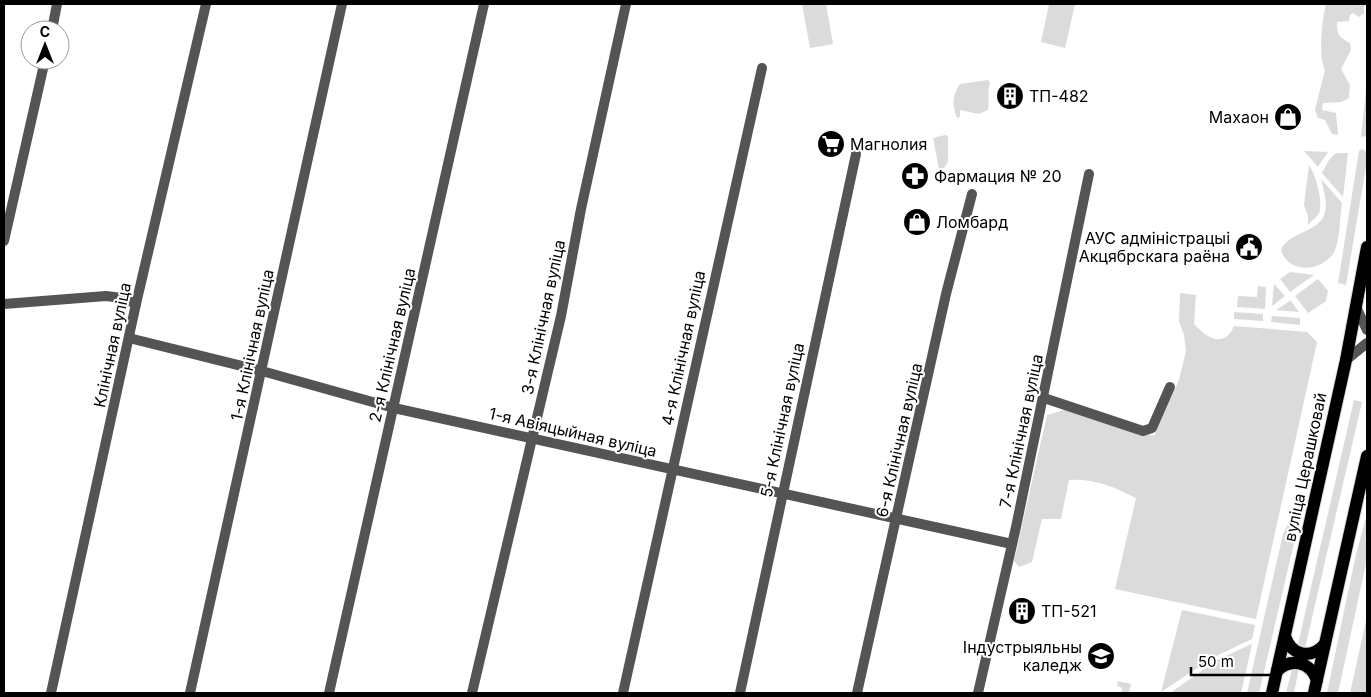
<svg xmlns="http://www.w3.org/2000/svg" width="1371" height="697" viewBox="0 0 1371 697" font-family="Inter,sans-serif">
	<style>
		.green { fill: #dbdbdb }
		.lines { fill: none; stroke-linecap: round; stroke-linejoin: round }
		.primary-casing { stroke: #dbdbdb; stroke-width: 14 }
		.street { stroke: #545454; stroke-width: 10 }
		.primary { stroke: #000; stroke-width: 12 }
		.labels { text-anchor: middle; stroke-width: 4; stroke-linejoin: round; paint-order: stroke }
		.poi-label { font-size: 16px; fill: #000; stroke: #fff; text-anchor: start }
		.street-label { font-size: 16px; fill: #000; stroke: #fff }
	</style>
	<rect width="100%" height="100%" fill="#fff"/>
	<g class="green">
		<polygon points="802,4 826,4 833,44 810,48"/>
		<polygon points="1049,4 1075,4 1065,48 1041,42"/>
		<path d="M1326 4H1364V13L1359 17 1353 13 1350 15 1349 21 1337 22C1336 34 1340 38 1350 43L1351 50 1341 69 1350 85 1349 98 1341 102 1323 103 1322 110 1336 113 1338 135 1332 134 1325 120 1318 118 1315 110 1325 70C1318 56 1322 20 1326 4Z"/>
		<polygon points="1367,79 1367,136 1361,137"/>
		<path d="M988 80 990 83C987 93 990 101 988 110L979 114 960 110V117L957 118C952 105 952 95 960 84Z"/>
		<polygon points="945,135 948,136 948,162 944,168 939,169 933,138"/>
		<polygon points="1362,149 1367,152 1367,161 1346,285 1338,283 1359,151"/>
		<polygon points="1304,151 1328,152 1318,167"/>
		<polygon points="1336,153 1348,153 1343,197 1322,173 1329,160"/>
		<path d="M1309 165C1315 173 1324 203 1319 213 1317 217 1311 221 1308 225V216L1304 205Z"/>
		<path d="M1321 179 1342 203C1340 215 1340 239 1335 250 1326 271 1289 276 1281 250 1290 229 1325 234 1326 206 1326 197 1323 188 1321 179Z"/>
		<polygon points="1290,272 1314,275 1290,292 1280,279"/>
		<polygon points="1318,279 1328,291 1326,301 1308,313 1295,296"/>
		<polygon points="1274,284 1285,296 1272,306"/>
		<polygon points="1258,286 1266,287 1265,309 1237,307 1238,296 1257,297"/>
		<path d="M1180 293 1196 295 1194 324C1207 338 1224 349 1234 326L1307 332 1317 342 1256 619 1115 589 1136 498C1114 487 1094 478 1069 480L1061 519H1042L1032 562 1019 567 1014 561 1047 415 1064 410 1154 436 1179 380 1186 351 1184 335 1179 321Z"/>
		<polygon points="1290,300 1299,312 1276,310 1290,301"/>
		<polygon points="1234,312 1263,314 1263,321 1234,319"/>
		<polygon points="1272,316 1300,318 1300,325 1271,322"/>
		<polygon points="1354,400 1362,402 1305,648 1298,644"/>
		<polygon points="1294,512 1294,543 1259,693 1247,693 1283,534"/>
		<polygon points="1367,514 1367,559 1338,693 1327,693 1356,554"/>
		<polygon points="1182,610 1255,625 1252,639 1214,657 1161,692"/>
		<polygon points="1367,616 1367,693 1350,693"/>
		<polygon points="1252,644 1241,693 1170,693 1217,660"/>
		<polygon points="1299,668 1294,693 1286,693 1292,670"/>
		<polygon points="1118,681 1131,684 1129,693 1121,693 1122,688 1117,686"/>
	</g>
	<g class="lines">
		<g class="primary-casing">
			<g id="primary">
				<path d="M1285 636C1291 655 1310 660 1324 645"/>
				<path d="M1277 671C1291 657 1310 662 1317 680"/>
				<polyline points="1272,693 1346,360 1367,247"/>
				<polyline points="1314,693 1367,456"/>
			</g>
		</g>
		<g class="street">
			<polyline points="52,30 57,4"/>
			<polyline points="4,241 45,60"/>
			<polyline points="4,304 106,296 122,298 136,304"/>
			<polyline points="1356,307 1367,330"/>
			<polyline points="129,338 262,371 394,408 1012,544"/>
			<polyline points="1346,360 1367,343"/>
			<polyline points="1044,398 1143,431 1152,428 1170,387"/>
			<polyline points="51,693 136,304 206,4"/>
			<polyline points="190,693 342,4"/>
			<polyline points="329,693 484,4"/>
			<polyline points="472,693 561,316 581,209 626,4"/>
			<polyline points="623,693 762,68"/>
			<polyline points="740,693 856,154"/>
			<polyline points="857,693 946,294 972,194"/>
			<polyline points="978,693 1016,527 1089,174"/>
		</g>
		<use href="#primary" class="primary"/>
	</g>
	<defs>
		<g id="building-disc" transform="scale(1.4375)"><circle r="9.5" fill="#000" stroke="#fff"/><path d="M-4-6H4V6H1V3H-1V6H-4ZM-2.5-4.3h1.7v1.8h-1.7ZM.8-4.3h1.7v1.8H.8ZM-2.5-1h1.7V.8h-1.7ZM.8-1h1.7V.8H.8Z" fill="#fff"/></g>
		<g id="shop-disc" transform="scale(1.4375)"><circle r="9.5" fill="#000" stroke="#fff"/><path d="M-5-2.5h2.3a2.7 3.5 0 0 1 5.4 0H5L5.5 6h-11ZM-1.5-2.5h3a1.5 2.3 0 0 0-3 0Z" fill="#fff"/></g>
		<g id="supermarket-disc" transform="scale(1.4375)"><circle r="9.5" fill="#000" stroke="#fff"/><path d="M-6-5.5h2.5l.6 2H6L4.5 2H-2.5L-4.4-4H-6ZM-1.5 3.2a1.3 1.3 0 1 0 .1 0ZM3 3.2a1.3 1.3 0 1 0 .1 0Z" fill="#fff"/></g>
		<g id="pharmacy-disc" transform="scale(1.4375)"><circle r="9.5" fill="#000" stroke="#fff"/><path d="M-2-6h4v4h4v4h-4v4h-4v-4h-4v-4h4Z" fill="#fff"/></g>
		<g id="civic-disc" transform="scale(1.4375)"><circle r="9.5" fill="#000" stroke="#fff"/><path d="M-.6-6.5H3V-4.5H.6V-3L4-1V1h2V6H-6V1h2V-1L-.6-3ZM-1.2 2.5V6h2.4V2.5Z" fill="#fff"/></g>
		<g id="university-disc" transform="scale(1.4375)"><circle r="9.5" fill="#000" stroke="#fff"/><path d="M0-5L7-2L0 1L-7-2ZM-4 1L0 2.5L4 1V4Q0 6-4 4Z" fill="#fff"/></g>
	</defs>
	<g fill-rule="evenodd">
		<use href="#building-disc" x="1010" y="96"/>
		<use href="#shop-disc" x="1288" y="117"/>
		<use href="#supermarket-disc" x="831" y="144"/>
		<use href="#pharmacy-disc" x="915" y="176"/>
		<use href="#shop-disc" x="917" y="222"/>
		<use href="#civic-disc" x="1249" y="247"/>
		<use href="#building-disc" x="1022" y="611"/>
		<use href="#university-disc" x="1101" y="656"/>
	</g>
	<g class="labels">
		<g class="poi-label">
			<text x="1029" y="102">ТП-482</text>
			<text x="1269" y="123" text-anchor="end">Махаон</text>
			<text x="850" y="150">Магнолия</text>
			<text x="934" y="182">Фармация № 20</text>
			<text x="936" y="228">Ломбард</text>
			<text x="1230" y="244" text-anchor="end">АУС адміністрацыі<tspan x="1230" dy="18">Акцябрскага раёна</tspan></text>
			<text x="1041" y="617">ТП-521</text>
			<text x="1082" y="653" text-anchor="end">Індустрыяльны<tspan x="1082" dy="18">каледж</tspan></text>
		</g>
		<g class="street-label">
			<text transform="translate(543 317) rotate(-78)" y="6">3-я Клінічная вуліца</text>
			<text transform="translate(112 345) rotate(-78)" y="6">Клінічная вуліца</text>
			<text transform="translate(252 345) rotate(-78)" y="6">1-я Клінічная вуліца</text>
			<text transform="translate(392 345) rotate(-77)" y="6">2-я Клінічная вуліца</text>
			<text transform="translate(683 348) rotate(-78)" y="6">4-я Клінічная вуліца</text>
			<text transform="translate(782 420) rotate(-78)" y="6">5-я Клінічная вуліца</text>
			<text transform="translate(1021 431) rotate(-78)" y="6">7-я Клінічная вуліца</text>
			<text transform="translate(573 432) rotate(13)" y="6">1-я Авіяцыйная вуліца</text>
			<text transform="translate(899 440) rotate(-77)" y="6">6-я Клінічная вуліца</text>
			<text transform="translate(1305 467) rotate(-78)" y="6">вуліца Церашковай</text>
		</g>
	</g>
	<rect width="1371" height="697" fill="none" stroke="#000000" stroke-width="10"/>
	<g transform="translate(45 45)"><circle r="24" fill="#ffffff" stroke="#999999"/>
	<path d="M0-4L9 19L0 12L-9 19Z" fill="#000000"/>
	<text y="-8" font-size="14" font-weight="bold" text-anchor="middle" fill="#000000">С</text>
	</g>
	<path d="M1191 667v8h82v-8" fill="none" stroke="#000000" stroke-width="2.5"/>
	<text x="1198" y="667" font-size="15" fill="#000000" stroke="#ffffff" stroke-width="4" paint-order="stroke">50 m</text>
</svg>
